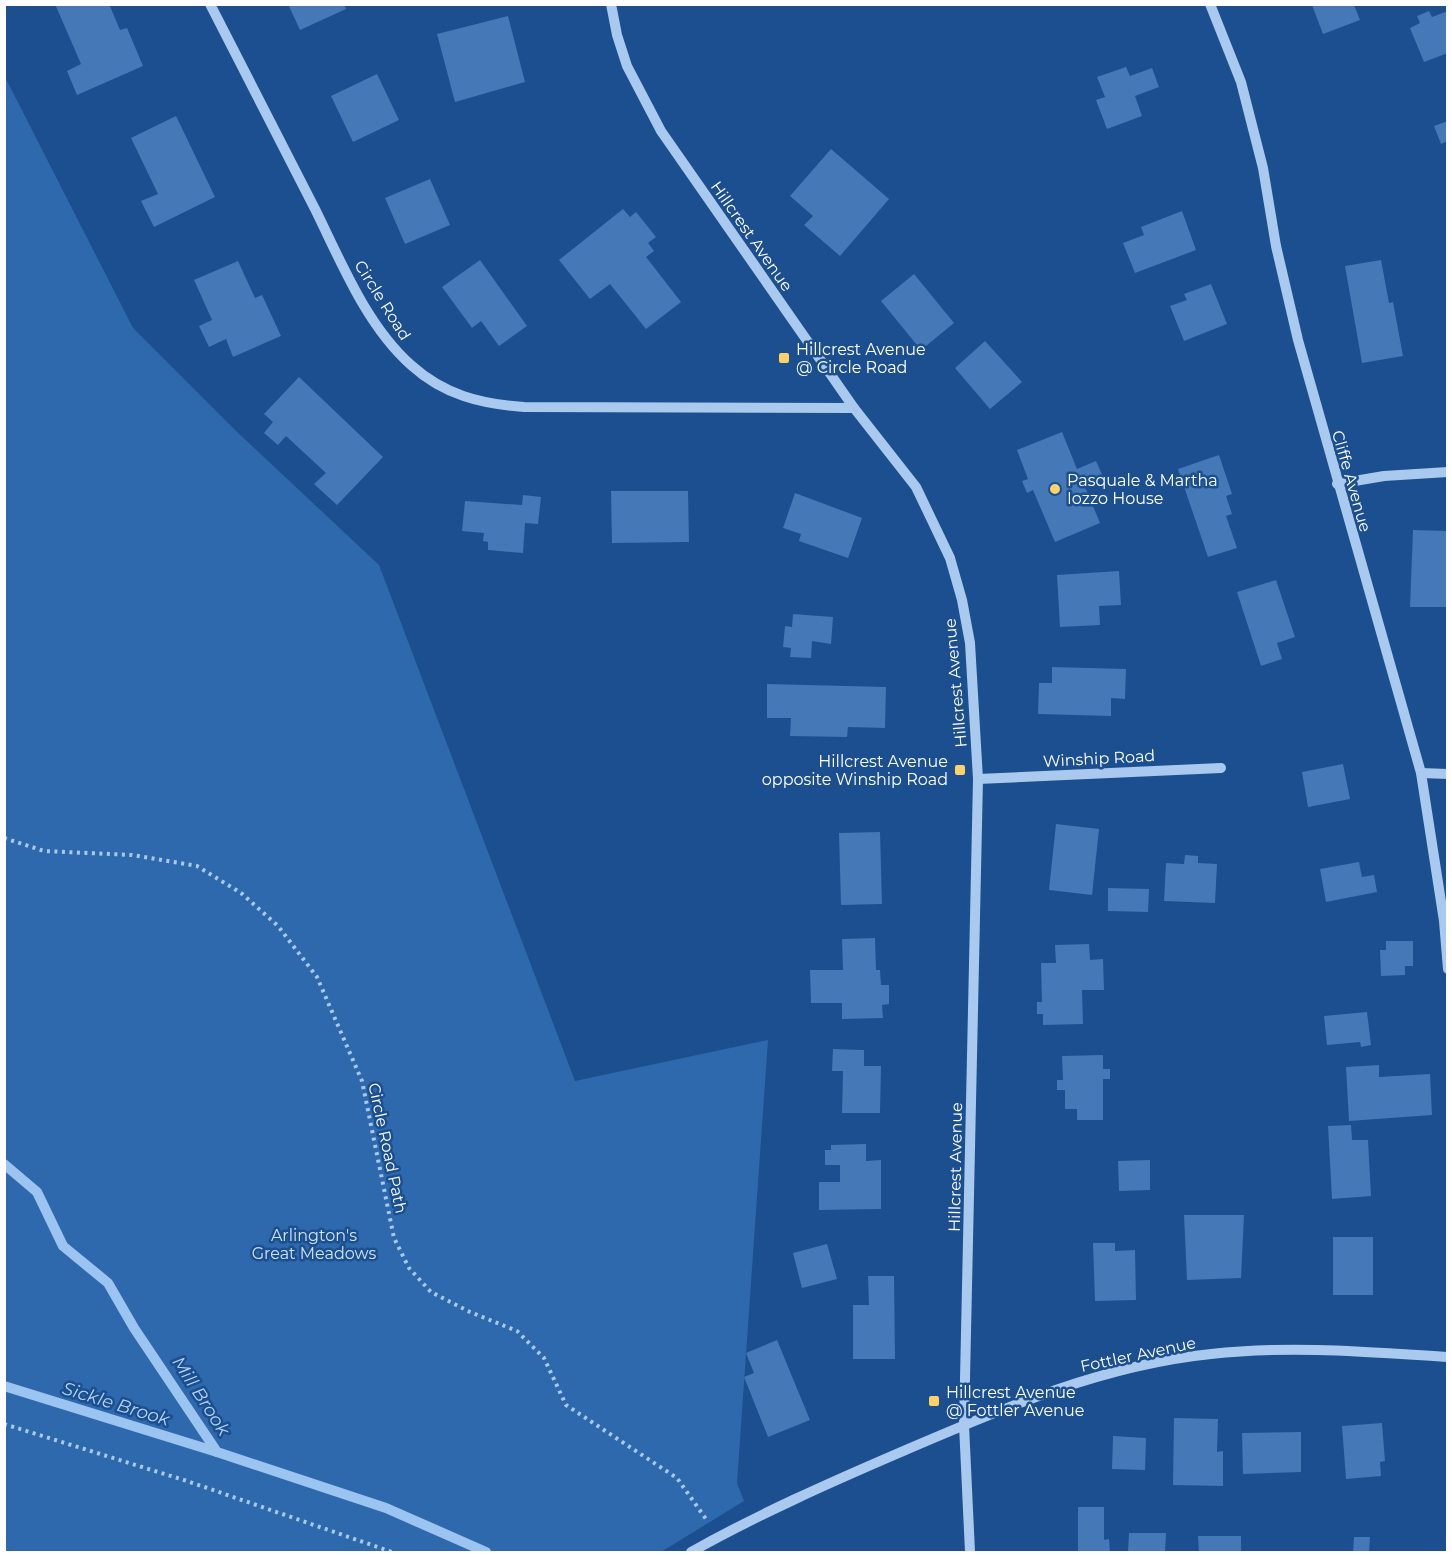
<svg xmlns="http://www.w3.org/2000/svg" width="1452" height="1557" viewBox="0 0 1452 1557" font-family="Montserrat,sans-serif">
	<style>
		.green { fill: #2e69ad }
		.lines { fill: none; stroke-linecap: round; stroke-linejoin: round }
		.stream { stroke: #9cc4f0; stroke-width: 10 }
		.building { fill: #4478b7 }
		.path { stroke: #a9c9ee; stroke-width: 4; stroke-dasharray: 3 4.5; stroke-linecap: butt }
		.minor { stroke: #a9c9ee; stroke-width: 10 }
		.poi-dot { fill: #ffd166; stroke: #1b4f8f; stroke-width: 2 }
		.labels { text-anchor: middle; stroke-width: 5; stroke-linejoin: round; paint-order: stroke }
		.street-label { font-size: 16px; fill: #fff; stroke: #1b4f8f }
		.poi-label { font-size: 16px; fill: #fff; stroke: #1b4f8f; text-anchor: start }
		.park-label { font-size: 16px; fill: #cfe3fa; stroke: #1b4f8f }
		.water-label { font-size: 18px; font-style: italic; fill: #b5d3f5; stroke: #1b4f8f }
	</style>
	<rect width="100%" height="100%" fill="#1b4f8f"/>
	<polygon class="green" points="4,75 133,328 234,429 379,565 575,1081 768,1040 737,1483 744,1501 661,1552 5,1552"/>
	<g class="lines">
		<g class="stream">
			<polyline points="4,1164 37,1192 63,1246 108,1283 134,1328 217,1452 386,1508 486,1552"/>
			<polyline points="4,1386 217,1452"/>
		</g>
	</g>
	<g class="building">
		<polygon points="55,4 109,4 120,30 127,28 143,66 77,95 67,71 81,64"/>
		<polygon points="288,4 344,4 346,9 300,30"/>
		<polygon points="1312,5 1354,5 1360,20 1323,34"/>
		<polygon points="1429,11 1432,17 1448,11 1448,53 1424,62 1410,28 1420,23 1417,16"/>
		<polygon points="508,16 525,82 455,102 437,34"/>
		<polygon points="1126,67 1130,76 1152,68 1159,87 1135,96 1142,116 1107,129 1096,100 1105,97 1097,77"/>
		<polygon points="377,74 399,120 353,142 331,96"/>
		<polygon points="176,116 215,197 154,227 141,201 158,194 131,138"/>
		<polygon points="1448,121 1448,141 1441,144 1434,126"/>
		<polygon points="831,149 889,199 840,256 804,225 813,216 790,196"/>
		<polygon points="430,179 450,225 405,244 385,198"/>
		<polygon points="623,209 630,217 636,212 656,237 648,243 654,251 646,257 681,302 646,329 610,284 590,299 559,260"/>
		<polygon points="1182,211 1196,250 1135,273 1123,243 1144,235 1141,227"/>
		<polygon points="480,260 527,326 499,346 481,321 472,328 442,287"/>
		<polygon points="1381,260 1389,303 1393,302 1403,356 1362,363 1345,266"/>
		<polygon points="238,261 255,298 262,295 281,336 233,357 226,339 209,347 199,326 212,320 194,280"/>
		<polygon points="914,274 954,323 921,350 881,301"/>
		<polygon points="1211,284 1227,324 1184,341 1170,306 1187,300 1184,294"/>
		<polygon points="985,341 1022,382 990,409 955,368"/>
		<polygon points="299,377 383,457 337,505 314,484 326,473 286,436 278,445 264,433 273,422 264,414"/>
		<polygon points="1062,432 1077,469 1096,461 1104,479 1085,487 1100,523 1055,542 1033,490 1027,493 1022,481 1028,479 1017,450"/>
		<polygon points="1219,455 1232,494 1226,496 1232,514 1226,516 1237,548 1208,557 1178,469"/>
		<polygon points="611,491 688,491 689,542 612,543"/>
		<polygon points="795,493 862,518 848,558 799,541 801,534 783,528"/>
		<polygon points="523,495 541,497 538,524 525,523 523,553 488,550 488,542 483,541 484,533 462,531 465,501 522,505"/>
		<polygon points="1413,530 1448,531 1448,607 1410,607"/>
		<polygon points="1119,571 1121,605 1099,606 1100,625 1060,627 1057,575"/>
		<polygon points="1276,580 1295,637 1277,643 1282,659 1261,666 1237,592"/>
		<polygon points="793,614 833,617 831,644 812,641 811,658 790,657 791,648 783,647 785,626 792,627"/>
		<polygon points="1052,667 1126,669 1125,699 1111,698 1111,716 1038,714 1039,683 1052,683"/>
		<polygon points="767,684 886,687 885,728 848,727 847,737 790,736 791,718 767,718"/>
		<polygon points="1343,764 1350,799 1308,807 1302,772"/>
		<polygon points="1056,824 1099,829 1092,895 1049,890"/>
		<polygon points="880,832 882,904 841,905 839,833"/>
		<polygon points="1185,855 1198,856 1198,863 1217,864 1215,903 1164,901 1166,863 1184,864"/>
		<polygon points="1359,862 1362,877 1374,875 1377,892 1326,902 1320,869"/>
		<polygon points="1108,888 1149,889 1148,912 1108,911"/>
		<polygon points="875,938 876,970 880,970 881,985 889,985 889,1004 882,1005 883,1018 842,1019 842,1003 811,1003 810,970 843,970 842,939"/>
		<polygon points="1386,941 1413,941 1413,966 1405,966 1405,975 1381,976 1380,950 1386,950"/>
		<polygon points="1089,944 1090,960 1103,959 1104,990 1082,990 1083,1024 1043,1025 1043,1014 1037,1014 1037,1002 1042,1002 1041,963 1056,963 1055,945"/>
		<polygon points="1367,1012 1371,1045 1361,1047 1360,1042 1327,1045 1324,1016"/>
		<polygon points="833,1049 864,1050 864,1066 881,1066 880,1113 842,1113 843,1071 832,1071"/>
		<polygon points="1103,1055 1103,1069 1110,1069 1110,1079 1103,1079 1103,1120 1077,1120 1077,1109 1065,1109 1065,1090 1057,1090 1057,1080 1063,1080 1062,1056"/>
		<polygon points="1379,1065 1379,1077 1430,1074 1432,1115 1349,1121 1346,1067"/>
		<polygon points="1351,1125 1352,1140 1368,1140 1371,1196 1332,1199 1328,1126"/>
		<polygon points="866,1144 866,1161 881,1160 881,1209 819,1210 819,1182 840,1182 840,1165 825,1165 825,1150 831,1150 831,1145"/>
		<polygon points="1150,1160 1150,1190 1119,1191 1118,1161"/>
		<polygon points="1184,1215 1244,1215 1241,1278 1187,1280"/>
		<rect x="1333" y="1237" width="40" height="58"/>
		<polygon points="1093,1243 1115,1243 1115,1251 1135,1250 1136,1300 1095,1301"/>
		<polygon points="827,1244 837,1279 802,1288 793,1253"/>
		<polygon points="868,1276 894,1276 895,1359 853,1359 853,1305 869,1305"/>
		<polygon points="777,1340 810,1420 768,1437 744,1377 754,1373 746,1353"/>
		<polygon points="1174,1418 1218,1419 1217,1452 1223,1451 1223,1486 1173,1485"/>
		<polygon points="1382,1423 1385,1461 1380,1462 1381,1476 1346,1479 1342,1426"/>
		<polygon points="1301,1432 1301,1472 1243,1474 1242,1433"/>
		<polygon points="1113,1436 1146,1438 1145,1470 1112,1469"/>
		<polygon points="1078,1507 1104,1507 1104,1540 1109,1539 1110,1552 1078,1552"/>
		<polygon points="1129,1533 1166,1533 1165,1552 1128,1552"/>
		<polygon points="1198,1536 1241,1536 1241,1552 1199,1552"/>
		<polygon points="1354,1537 1370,1537 1369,1552 1353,1552"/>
	</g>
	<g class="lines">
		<g class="path">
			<polyline points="4,838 44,851 132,855 197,866 241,893 278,926 317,977 362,1081 394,1238 409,1268 431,1292 470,1312 517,1331 544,1358 566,1405 677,1478 706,1519"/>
			<polyline points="4,1424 187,1481 392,1552"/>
		</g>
		<g class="minor">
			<path d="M210 4C245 73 281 142 316 211 342 264 367 326 411 365 444 395 481 404 524 407L854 408"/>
			<polyline points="611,4 617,35 627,66 661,131 854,408 916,487 950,558 962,600 970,643 978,779 964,1425 970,1552"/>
			<polyline points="1210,4 1241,82 1263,168 1276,246 1298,340 1421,773 1444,921 1448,969"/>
			<polyline points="1337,484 1384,476 1448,472"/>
			<polyline points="1421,773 1448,774"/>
			<polyline points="978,779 1221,768"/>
			<path d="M691 1552C759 1514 829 1483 901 1452 1001 1409 1102 1365 1211 1354 1290 1345 1369 1352 1448 1357"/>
		</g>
	</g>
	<g class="poi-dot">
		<rect x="778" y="352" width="12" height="12" rx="3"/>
		<circle cx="1055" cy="489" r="6"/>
		<rect x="954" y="764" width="12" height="12" rx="3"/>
		<rect x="928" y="1395" width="12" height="12" rx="3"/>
	</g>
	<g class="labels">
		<g class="street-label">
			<text transform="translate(752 236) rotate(55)" y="6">Hillcrest Avenue</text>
			<text transform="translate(383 300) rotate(58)" y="6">Circle Road</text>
			<text transform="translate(1352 481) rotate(74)" y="6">Cliffe Avenue</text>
			<text transform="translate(955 683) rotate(-95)" y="6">Hillcrest Avenue</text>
			<text transform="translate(1099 758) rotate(-3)" y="6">Winship Road</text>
			<text transform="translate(388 1148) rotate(78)" y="6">Circle Road Path</text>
			<text transform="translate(955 1167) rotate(-89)" y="6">Hillcrest Avenue</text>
			<text transform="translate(1138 1354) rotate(-12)" y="6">Fottler Avenue</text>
		</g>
		<g class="poi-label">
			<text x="796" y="355">Hillcrest Avenue<tspan x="796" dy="18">@ Circle Road</tspan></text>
			<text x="1067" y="486">Pasquale &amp; Martha<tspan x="1067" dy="18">Iozzo House</tspan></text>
			<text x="948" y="767" text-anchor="end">Hillcrest Avenue<tspan x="948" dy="18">opposite Winship Road</tspan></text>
			<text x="946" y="1398">Hillcrest Avenue<tspan x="946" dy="18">@ Fottler Avenue</tspan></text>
		</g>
		<g class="park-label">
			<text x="314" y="1241">Arlington's<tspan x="314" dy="18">Great Meadows</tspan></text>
		</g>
		<g class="water-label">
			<text transform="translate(201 1396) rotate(57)" y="6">Mill Brook</text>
			<text transform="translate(116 1404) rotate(17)" y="6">Sickle Brook</text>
		</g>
	</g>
	<rect width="1452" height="1557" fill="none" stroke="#ffffff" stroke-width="12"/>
</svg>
